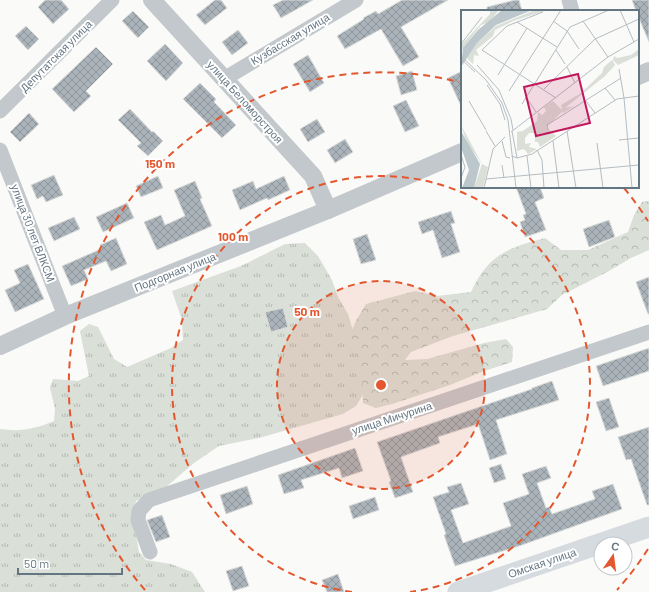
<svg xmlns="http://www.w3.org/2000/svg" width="649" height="592" viewBox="0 0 649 592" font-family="Barlow,sans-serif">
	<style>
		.grass { fill: url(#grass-tufts) }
		.forest { fill: url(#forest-crowns) }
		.building { fill: url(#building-cross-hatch); stroke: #dcdcda }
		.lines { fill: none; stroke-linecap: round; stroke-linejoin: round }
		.minor { stroke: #c3c8cc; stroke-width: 15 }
		.tertiary { stroke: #c3c8cc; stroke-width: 18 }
		.secondary { stroke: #d6dbdf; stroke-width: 21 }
		.ring { fill: none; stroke: #e4572e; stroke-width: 2; stroke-dasharray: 7 5 }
		.labels { text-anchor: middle; stroke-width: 4; stroke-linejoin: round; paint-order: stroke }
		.street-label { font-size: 11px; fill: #657683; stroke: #fff }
		.inset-road { fill: none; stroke: #b5bdc2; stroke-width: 1 }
		.view { fill: #c2185b; fill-opacity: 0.15; stroke: #c2185b; stroke-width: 2 }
		.inset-edge { fill: none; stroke: #657683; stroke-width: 2 }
		.centre { fill: #e4572e; stroke: #fff; stroke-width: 2 }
		.ring-label { font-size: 12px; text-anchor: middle; font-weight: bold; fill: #e4572e; stroke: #fff; stroke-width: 4; stroke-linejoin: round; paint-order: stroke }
	</style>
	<defs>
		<pattern id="grass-tufts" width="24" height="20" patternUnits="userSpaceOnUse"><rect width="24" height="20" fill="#dadfd7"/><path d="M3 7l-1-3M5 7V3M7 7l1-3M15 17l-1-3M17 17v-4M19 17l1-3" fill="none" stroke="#b4b9b4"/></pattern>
		<pattern id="forest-crowns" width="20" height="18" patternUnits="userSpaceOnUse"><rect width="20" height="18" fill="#dadfd7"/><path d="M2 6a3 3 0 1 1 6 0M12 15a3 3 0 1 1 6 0" fill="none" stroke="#b4b9b4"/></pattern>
		<pattern id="building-cross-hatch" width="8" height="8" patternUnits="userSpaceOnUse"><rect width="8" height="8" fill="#aab3b9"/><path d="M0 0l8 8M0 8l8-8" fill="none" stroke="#8e969c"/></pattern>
	</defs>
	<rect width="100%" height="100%" fill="#fafaf8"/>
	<path class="grass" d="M305 243 318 256 332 280 338 297 348 314 369 385 356 406 343 414 259 438 219 446 194 463 166 487 136 501 133 518 139 552 146 560 171 564 192 572 205 592H0V429C20 432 35 429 54 421L55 409 50 388 53 379 78 381 89 376 80 331 89 324 98 327 114 359 127 367 171 348 183 340 182 320 172 291 241 266 285 244Z"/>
	<path class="forest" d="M649 201V250L631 258 609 271 562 295 547 309 453 336 411 352 405 360 427 359 484 343 506 339 513 347 512 362 484 371 450 385 392 404 376 408 363 403 362 373 349 336 357 319 366 304 415 291 437 296 471 292C488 255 507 248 545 238L561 250H588L628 232 634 215 642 202Z"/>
	<g class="building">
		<polygon points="45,0 61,0 69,9 53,24 38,7"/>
		<polygon points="215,0 221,0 227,8 205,25 196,15"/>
		<polygon points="283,0 313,0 281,18 273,5"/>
		<polygon points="402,0 448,0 401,27 419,57 403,66 381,29 345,49 337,36 364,19 363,18 376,11 378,14"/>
		<polygon points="515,0 519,0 522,11 487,11 487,7"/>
		<polygon points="632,0 649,0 649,42 638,16 638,11 636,11"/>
		<polygon points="133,11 149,27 138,38 122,21"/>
		<polygon points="26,26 39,39 28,50 15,36"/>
		<polygon points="238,30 248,43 232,55 222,42"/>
		<polygon points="165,44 183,63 166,81 147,61"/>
		<polygon points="96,47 113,64 86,91 91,96 74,112 52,89"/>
		<polygon points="308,55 324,83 310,92 293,64"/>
		<polygon points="412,71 417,90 401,95 396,76"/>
		<polygon points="462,71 462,108 448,78"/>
		<polygon points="200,83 216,99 214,102 236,125 222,138 183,99"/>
		<polygon points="406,100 419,126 405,132 393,106"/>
		<polygon points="130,109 152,132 153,131 163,141 148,156 137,146 141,143 118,120"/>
		<polygon points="29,113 39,124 20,142 10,132"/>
		<polygon points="317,119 325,132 308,142 300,129"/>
		<polygon points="345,139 353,152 335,163 327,150"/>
		<polygon points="54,175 63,195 46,202 43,196 37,199 31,185"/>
		<polygon points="158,176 163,188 141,197 136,186"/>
		<polygon points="284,176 290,190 268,200 267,198 240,210 232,190 253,181 256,189"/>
		<polygon points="195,181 202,198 200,199 212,226 157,250 144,222 161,215 165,225 185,216 174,190"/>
		<polygon points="516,187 540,187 544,198 535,202 546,230 525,237 520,222 525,220 523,215 526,214"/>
		<polygon points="127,203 134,218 103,232 96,217"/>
		<polygon points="451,211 455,223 451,224 460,252 442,258 433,230 422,234 418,222"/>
		<polygon points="74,217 80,229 54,241 48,228"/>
		<polygon points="609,220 615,237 589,247 583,229"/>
		<polygon points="367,234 376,260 361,264 353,239"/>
		<polygon points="116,238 127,264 111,271 106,261 84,270 88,279 71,286 62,266 101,249 100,245"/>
		<polygon points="28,264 44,299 15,312 5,290 20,283 14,270"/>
		<polygon points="649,277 649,314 648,314 636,282"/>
		<polygon points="283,308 288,327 271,332 265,312"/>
		<polygon points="649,348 649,371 603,386 596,366"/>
		<polygon points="552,381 559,400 496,420 507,454 490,460 478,424 438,437 440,443 401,457 413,492 395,498 389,482 391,481 377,442 532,389 532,388"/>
		<polygon points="609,398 619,427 606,431 596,402"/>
		<polygon points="649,427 649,505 647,505 631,459 626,460 618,437"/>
		<polygon points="355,448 363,471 342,478 339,468 301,480 304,488 284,494 278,475"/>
		<polygon points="501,464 506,479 494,483 489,468"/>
		<polygon points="546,466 551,478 537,483 546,508 549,507 552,514 595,499 592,491 613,484 622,509 522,545 455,566 444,535 446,534 433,497 449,492 447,487 461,483 469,504 451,510 463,543 511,526 503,503 529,494 522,474"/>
		<polygon points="247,486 253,504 226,514 220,495"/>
		<polygon points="375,497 379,510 353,519 349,506"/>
		<polygon points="162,515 170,537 156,542 147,520"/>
		<polygon points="242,566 249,586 233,591 226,571"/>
		<polygon points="338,574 344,592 327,592 322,580"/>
	</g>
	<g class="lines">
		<g class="minor">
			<polyline points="569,0 572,11"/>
			<polyline points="224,79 356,0"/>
			<polyline points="0,111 112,0"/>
			<polyline points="0,150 65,316"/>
			<polyline points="150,552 138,520 139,511 149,500 649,332"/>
		</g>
		<g class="tertiary">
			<polyline points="152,0 313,176 328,210"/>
			<polyline points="638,76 649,71"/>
			<polyline points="0,346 65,316 328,210 462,152"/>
		</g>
		<polyline class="secondary" points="458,592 649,527"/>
	</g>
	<circle cx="381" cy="385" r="104" fill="#e4572e" fill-opacity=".12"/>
	<g class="ring">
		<circle cx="381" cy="385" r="104"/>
		<path d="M352 592A209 209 0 1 1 410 592"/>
		<path d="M648 549A313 313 0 0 1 617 590M145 590A313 313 0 0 1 459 82M624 188A313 313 0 0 1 648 221"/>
	</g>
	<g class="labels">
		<g class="street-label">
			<text transform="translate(290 39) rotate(-31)" y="4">Кузбасская улица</text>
			<text transform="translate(56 56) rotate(-45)" y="4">Депутатская улица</text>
			<text transform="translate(245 102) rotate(48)" y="4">улица Беломорстроя</text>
			<text transform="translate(33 233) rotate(69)" y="4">улица 30 лет ВЛКСМ</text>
			<text transform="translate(175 272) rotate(-22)" y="4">Подгорная улица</text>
			<text transform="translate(392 418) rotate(-18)" y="4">улица Мичурина</text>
			<text transform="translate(542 563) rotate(-19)" y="4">Омская улица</text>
		</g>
	</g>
	<g transform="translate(461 10)">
		<rect width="178" height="178" fill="#fafaf8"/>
		<path d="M92 91 102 101 85 117 95 126 79 137 77 132H74V123H68L64 128V134L70 133 68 137 76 139 67 144 63 139 56 141V122L62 121 76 111 77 102 81 105 85 101 83 97Z" fill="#dadfd7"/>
		<path d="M29 0H38L28 12 20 15 0 41V35L29 4ZM74 0H87L52 11 34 20 32 26 15 40 18 46 13 45 12 54 6 48 16 33 35 16ZM178 39V45L157 55 152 50 153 46 156 48 170 45ZM151 50 154 55 144 66 104 98 113 96 102 103 100 95 120 83 141 63 143 57ZM0 115 21 154 27 157 22 178H13L21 154 6 133Z" fill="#dadfd7"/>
		<path d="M41 0H71L35 15 16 33 0 57 2 38 17 20ZM0 121 19 154 13 178H1L8 160 0 137Z" fill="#bbc7cb"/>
		<path class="inset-road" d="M159 0 173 32M82 2 46 16 21 40 95 88M92 11 106 21 118 39M122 11 147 47M56 12 96 37M0 34 21 7M95 40 104 54M0 46 25 70 41 93 47 110 55 178M0 49 14 62M16 55 38 80 50 109 52 120M106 57 114 73M158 59 163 88M37 65 66 18M26 75 39 94 44 110M144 78 154 90M83 79 134 29 178 9M48 81 100 0M65 87 75 102M163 88 171 178M8 91 25 120M125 91 134 103M61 94 109 17 148 0M87 120 86 115 160 68M25 121 34 136M51 121 56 148M106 121 115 178M50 122 147 47 178 29M158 130 178 128M41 131 45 147 49 148M92 131 98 178M136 133 142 178M76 140 81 150 83 178M0 145 4 157 0 168M51 146 56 148 71 144 156 89 178 86M66 146 70 178M41 155 43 168M25 169 178 155M23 178 32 139 44 127"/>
		<path class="view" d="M117 64 129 113 75 126 63 77Z"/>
		<rect width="178" height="178" class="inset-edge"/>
	</g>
	<circle cx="381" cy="385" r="6" class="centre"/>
	<g class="ring-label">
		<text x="160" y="168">150 m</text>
		<text x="233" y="241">100 m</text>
		<text x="307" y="316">50 m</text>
	</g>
	<g transform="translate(613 556) rotate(14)"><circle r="19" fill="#ffffff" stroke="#c1c8cd"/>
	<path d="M0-3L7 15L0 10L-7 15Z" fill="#e4572e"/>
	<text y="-6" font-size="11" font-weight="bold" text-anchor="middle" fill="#657683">С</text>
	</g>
	<path d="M18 568v6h104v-6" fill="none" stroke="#657683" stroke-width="2"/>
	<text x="24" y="568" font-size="12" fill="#657683" stroke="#ffffff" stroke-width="3" paint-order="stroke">50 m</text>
</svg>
